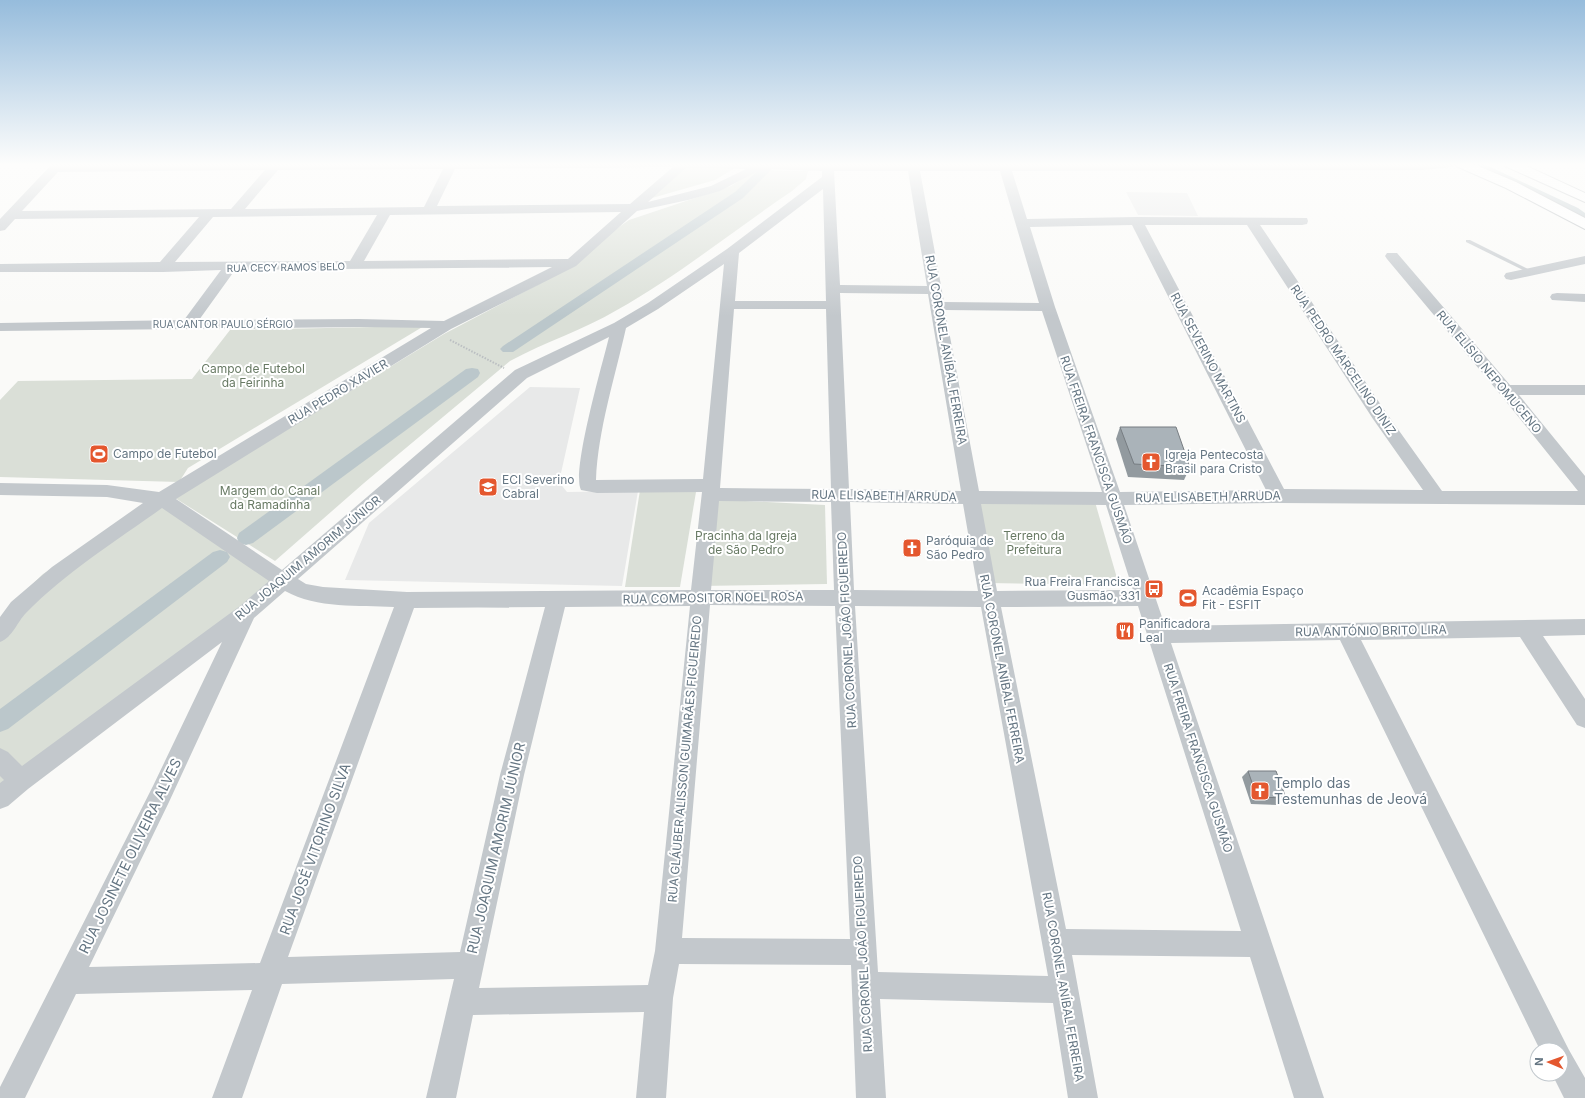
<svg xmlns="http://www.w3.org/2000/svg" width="1585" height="1098" viewBox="0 0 1585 1098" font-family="Inter,sans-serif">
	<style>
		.built { fill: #e8e9e9 }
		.green { fill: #dadfd7 }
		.water { fill: #bbc7cb }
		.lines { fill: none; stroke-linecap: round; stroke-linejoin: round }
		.canal { fill: #bbc7cb; fill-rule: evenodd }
		.primary-casing { stroke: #b5babe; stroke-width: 2 }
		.path { stroke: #bbbfc2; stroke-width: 2; stroke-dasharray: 1.5 1.5; stroke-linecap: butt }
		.service { fill: #c3c8cc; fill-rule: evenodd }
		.minor { fill: #c3c8cc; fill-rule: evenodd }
		.primary { fill: #fff; fill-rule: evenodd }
		.wall { fill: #929a9f }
		.building { fill: #aab3b9; stroke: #777d82 }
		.labels { text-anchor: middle; stroke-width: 4; stroke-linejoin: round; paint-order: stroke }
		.far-street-label { font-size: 10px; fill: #657683; stroke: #fff }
		.street-label { font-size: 12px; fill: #657683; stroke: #fff }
		.park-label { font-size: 12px; fill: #687a64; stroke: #fff }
		.poi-label { font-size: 12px; fill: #657683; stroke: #fff; text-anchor: start }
		.near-poi-label { font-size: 14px; fill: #657683; stroke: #fff; text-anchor: start }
		.near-street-label { font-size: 14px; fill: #657683; stroke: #fff }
	</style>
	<rect width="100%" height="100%" fill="#fafaf8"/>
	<g class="built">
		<polygon points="1126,192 1187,193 1198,216 1138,215"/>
		<polygon points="530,387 580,388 559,482 567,492 638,491 622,586 345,580 369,523"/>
	</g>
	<g class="green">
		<polygon points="682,166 735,168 715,180 645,200"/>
		<path d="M756 170 808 171 806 179 792 191C734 230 678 276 617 310 583 330 545 342 510 361L364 483 275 561 175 498 444 334 539 284 629 220 731 186Z"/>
		<polygon points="424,326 188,468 179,482 0,477 0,400 18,381 192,379 230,330"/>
		<polygon points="640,490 696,492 680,587 625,587"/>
		<polygon points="707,499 825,505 827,584 700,586"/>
		<polygon points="157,502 276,583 0,806 0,624 13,603 43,574"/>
		<polygon points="974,502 1095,502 1119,585 988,583"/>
	</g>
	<polygon class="water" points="1470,163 1482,163 1578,208 1585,213 1585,220"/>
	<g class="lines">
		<g class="canal">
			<polygon points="766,163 778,163 743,198 513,352 503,352 500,349 503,346 735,192"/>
			<polygon points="472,368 478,369 480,373 478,377 253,543 246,545 239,543 237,538 239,533 466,369"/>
			<polygon points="220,550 227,552 230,557 227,562 8,729 0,732 0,709 213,552"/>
		</g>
		<g class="primary-casing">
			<g id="primary">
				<polygon points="1454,163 1471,163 1516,182 1585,218 1585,229 1506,188 1456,166"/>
				<polygon points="1503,163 1520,163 1585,193 1585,202 1505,166"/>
			</g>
		</g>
		<polyline class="path" points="450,340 504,368"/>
		<polygon class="service" points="1466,240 1470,240 1532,271 1527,272 1466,242"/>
		<g class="minor">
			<path d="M53 163H65L64 164 834 163 880 164 1457 163 1455 166 1451 167 1423 170 1012 171 1027 219 1136 217 1307 218 1308 221 1307 224 1302 225H1260L1385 411 1442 491H1578L1500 394 1387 259 1385 256 1387 253H1397L1510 385H1585V395H1519L1585 476V505L1278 503 1124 505 1165 626 1585 619V635L1543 636 1585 699V728L1577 725 1520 637 1361 640 1569 1050 1585 1078V1098H1564L1552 1074H1561V1050H1540L1340 640 1171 643 1324 1098H1294L1250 957 1072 955 1098 1098H1068L1053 1003 880 999 886 1098H856L851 965 679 964 673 998 666 1098H636L644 1012 473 1015 456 1098H426L454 979 282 984 242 1098H212L252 990 76 994 25 1098H0V1087L153 786 222 642 28 789 8 806 0 809V783L4 780 0 776V748L8 752 22 766 240 606 269 581 162 508C116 541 66 572 26 613 17 622 13 637 0 642V617L11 602 52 567 143 503 107 497 0 495V483L107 485 159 492 431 328 359 327 0 331V323L184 320 221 270 163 272H0V264L160 262 199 217 15 219 5 230 0 231V219ZM673 167 630 204 437 206 455 169ZM687 167 746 169 711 186 648 202ZM443 169 424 207 245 209 278 170ZM762 169 822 171V177L727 249 648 303 614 323 515 370 282 570 176 499 451 329 576 266 637 211 688 200 720 191ZM265 170 231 209 22 211 58 172ZM834 171H908L927 286 840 285ZM920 171H1000L1039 303 944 302ZM823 189 826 301H735L739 253ZM621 212 568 259 364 261 390 215ZM377 215 350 261 175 262 213 217ZM1132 225 1266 490 1120 492 1055 307 1030 227ZM1145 225H1247L1373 419 1423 490 1284 489ZM724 264 703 479 596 480C598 430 615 377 626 328L658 309ZM552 267 444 321 359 319 199 320 235 270ZM840 293 928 294 961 491 849 489ZM734 309H826L831 489 720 488ZM945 310 1042 311 1102 492 979 491ZM609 337C603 362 571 472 581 490L597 493 702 492 691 590 407 592 323 587 306 584 298 579 527 378ZM719 501 831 502 834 590H711ZM850 502 963 504 978 591 854 590ZM981 504 1106 505 1133 590 997 591ZM285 591C317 609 359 605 394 607L260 963 89 967 169 802 254 618ZM710 605 835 606 850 939 682 938ZM690 606 655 951 648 985 479 988 524 775 565 607ZM855 606 981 607 1048 976 878 972ZM1138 606 1241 931 1066 929 1001 607ZM545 607 500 775 460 952 288 957 414 608Z"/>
			<polygon points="1585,256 1585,264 1511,280 1506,279 1504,276 1506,273 1511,272"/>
			<polygon points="1557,293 1585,294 1585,302 1552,300 1550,297 1552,294"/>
		</g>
		<use href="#primary" class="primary"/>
	</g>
	<g class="wall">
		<polygon points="1120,427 1190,467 1184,480 1128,477 1116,439"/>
		<polygon points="1248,771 1286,798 1279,805 1251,804 1242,777"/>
	</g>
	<g class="building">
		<polygon points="1120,427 1176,427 1190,467 1134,464"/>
		<polygon points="1248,771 1276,771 1286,798 1257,797"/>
	</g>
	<linearGradient id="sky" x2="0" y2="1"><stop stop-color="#96bcdc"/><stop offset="0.52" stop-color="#fdfdfc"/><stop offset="1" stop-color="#fdfdfc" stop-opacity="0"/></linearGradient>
	<rect width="1585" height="316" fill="url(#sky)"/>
	<defs>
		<g id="stadium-square" transform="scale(1)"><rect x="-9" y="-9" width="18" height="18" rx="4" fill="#e4572e" stroke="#fff"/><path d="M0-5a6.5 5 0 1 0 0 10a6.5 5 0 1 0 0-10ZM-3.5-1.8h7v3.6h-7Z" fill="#fff"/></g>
		<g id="church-square" transform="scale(1)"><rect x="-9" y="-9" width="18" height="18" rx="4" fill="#e4572e" stroke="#fff"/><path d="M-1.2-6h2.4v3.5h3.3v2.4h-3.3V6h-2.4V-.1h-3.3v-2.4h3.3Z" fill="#fff"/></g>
		<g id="school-square" transform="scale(1)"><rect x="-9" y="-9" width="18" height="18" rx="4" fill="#e4572e" stroke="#fff"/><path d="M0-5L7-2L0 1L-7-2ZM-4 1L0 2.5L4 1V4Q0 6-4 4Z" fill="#fff"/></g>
		<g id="bus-square" transform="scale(1)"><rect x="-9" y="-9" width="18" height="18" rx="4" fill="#e4572e" stroke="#fff"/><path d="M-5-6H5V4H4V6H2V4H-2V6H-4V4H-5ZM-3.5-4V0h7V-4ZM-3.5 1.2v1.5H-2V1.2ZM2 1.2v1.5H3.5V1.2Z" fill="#fff"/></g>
		<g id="restaurant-square" transform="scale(1)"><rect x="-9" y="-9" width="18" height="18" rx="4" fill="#e4572e" stroke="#fff"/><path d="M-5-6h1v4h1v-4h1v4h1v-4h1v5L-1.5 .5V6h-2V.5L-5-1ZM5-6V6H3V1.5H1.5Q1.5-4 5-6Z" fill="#fff"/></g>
	</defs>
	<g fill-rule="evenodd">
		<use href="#stadium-square" x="99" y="454"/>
		<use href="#church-square" x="1151" y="462"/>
		<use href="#school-square" x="488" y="487"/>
		<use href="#church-square" x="912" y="548"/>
		<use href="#bus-square" x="1154" y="589"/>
		<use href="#stadium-square" x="1188" y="598"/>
		<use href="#restaurant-square" x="1125" y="631"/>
		<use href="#church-square" x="1260" y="791"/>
	</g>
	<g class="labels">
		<g class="far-street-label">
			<text transform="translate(286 267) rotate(-1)" y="4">RUA CECY RAMOS BELO</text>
			<text x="223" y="328">RUA CANTOR PAULO SÉRGIO</text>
		</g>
		<g class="street-label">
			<text transform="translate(946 350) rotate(80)" y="4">RUA CORONEL ANÍBAL FERREIRA</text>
			<text transform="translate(1208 358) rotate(62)" y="4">RUA SEVERINO MARTINS</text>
			<text transform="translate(1343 360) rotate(56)" y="4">RUA PEDRO MARCELINO DINIZ</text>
			<text transform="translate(1489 372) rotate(50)" y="4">RUA ELÍSIO NEPOMUCENO</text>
			<text transform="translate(338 392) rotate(-31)" y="4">RUA PEDRO XAVIER</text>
			<text transform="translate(1096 450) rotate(71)" y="4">RUA FREIRA FRANCISCA GUSMÃO</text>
			<text transform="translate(884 496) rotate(1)" y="4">RUA ELISABETH ARRUDA</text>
			<text transform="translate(1208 497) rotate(-1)" y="4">RUA ELISABETH ARRUDA</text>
			<text transform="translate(308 558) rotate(-40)" y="4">RUA JOAQUIM AMORIM JÚNIOR</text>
			<text transform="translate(713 598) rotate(-1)" y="4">RUA COMPOSITOR NOEL ROSA</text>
			<text transform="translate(847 630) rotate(-93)" y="4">RUA CORONEL JOÃO FIGUEIREDO</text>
			<text transform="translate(1371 631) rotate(-1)" y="4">RUA ANTÓNIO BRITO LIRA</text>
			<text transform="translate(1002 669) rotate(79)" y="4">RUA CORONEL ANÍBAL FERREIRA</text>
			<text transform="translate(1198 758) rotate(72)" y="4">RUA FREIRA FRANCISCA GUSMÃO</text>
			<text transform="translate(685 759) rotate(-85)" y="4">RUA GLÁUBER ALISSON GUIMARÃES FIGUEIREDO</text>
			<text transform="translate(863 954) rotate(-93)" y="4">RUA CORONEL JOÃO FIGUEIREDO</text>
			<text transform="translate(1063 987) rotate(80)" y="4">RUA CORONEL ANÍBAL FERREIRA</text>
		</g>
		<g class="park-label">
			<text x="253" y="373">Campo de Futebol<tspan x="253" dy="14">da Feirinha</tspan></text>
			<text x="270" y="495">Margem do Canal<tspan x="270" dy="14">da Ramadinha</tspan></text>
			<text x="746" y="540">Pracinha da Igreja<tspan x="746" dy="14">de São Pedro</tspan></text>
			<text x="1034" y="540">Terreno da<tspan x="1034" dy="14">Prefeitura</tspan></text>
		</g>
		<g class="poi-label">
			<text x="113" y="458">Campo de Futebol</text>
			<text x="1165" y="459">Igreja Pentecosta<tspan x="1165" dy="14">Brasil para Cristo</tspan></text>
			<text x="502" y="484">ECI Severino<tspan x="502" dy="14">Cabral</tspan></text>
			<text x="926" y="545">Paróquia de<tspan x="926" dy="14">São Pedro</tspan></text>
			<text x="1140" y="586" text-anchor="end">Rua Freira Francisca<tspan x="1140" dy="14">Gusmão, 331</tspan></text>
			<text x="1202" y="595">Acadêmia Espaço<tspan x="1202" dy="14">Fit - ESFIT</tspan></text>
			<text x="1139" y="628">Panificadora<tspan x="1139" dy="14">Leal</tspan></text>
		</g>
		<g class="near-poi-label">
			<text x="1274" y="788">Templo das<tspan x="1274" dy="16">Testemunhas de Jeová</tspan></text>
		</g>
		<g class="near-street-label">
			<text transform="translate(496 848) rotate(-77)" y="5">RUA JOAQUIM AMORIM JÚNIOR</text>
			<text transform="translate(315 849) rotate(-70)" y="5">RUA JOSÉ VITORINO SILVA</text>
			<text transform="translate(130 856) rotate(-64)" y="5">RUA JOSINETE OLIVEIRA ALVES</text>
		</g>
	</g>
	<g transform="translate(1549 1062) rotate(272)"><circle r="19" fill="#ffffff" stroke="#c1c8cd"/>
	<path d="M0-3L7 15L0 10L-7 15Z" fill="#e4572e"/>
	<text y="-6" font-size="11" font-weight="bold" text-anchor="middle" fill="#657683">N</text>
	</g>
</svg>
